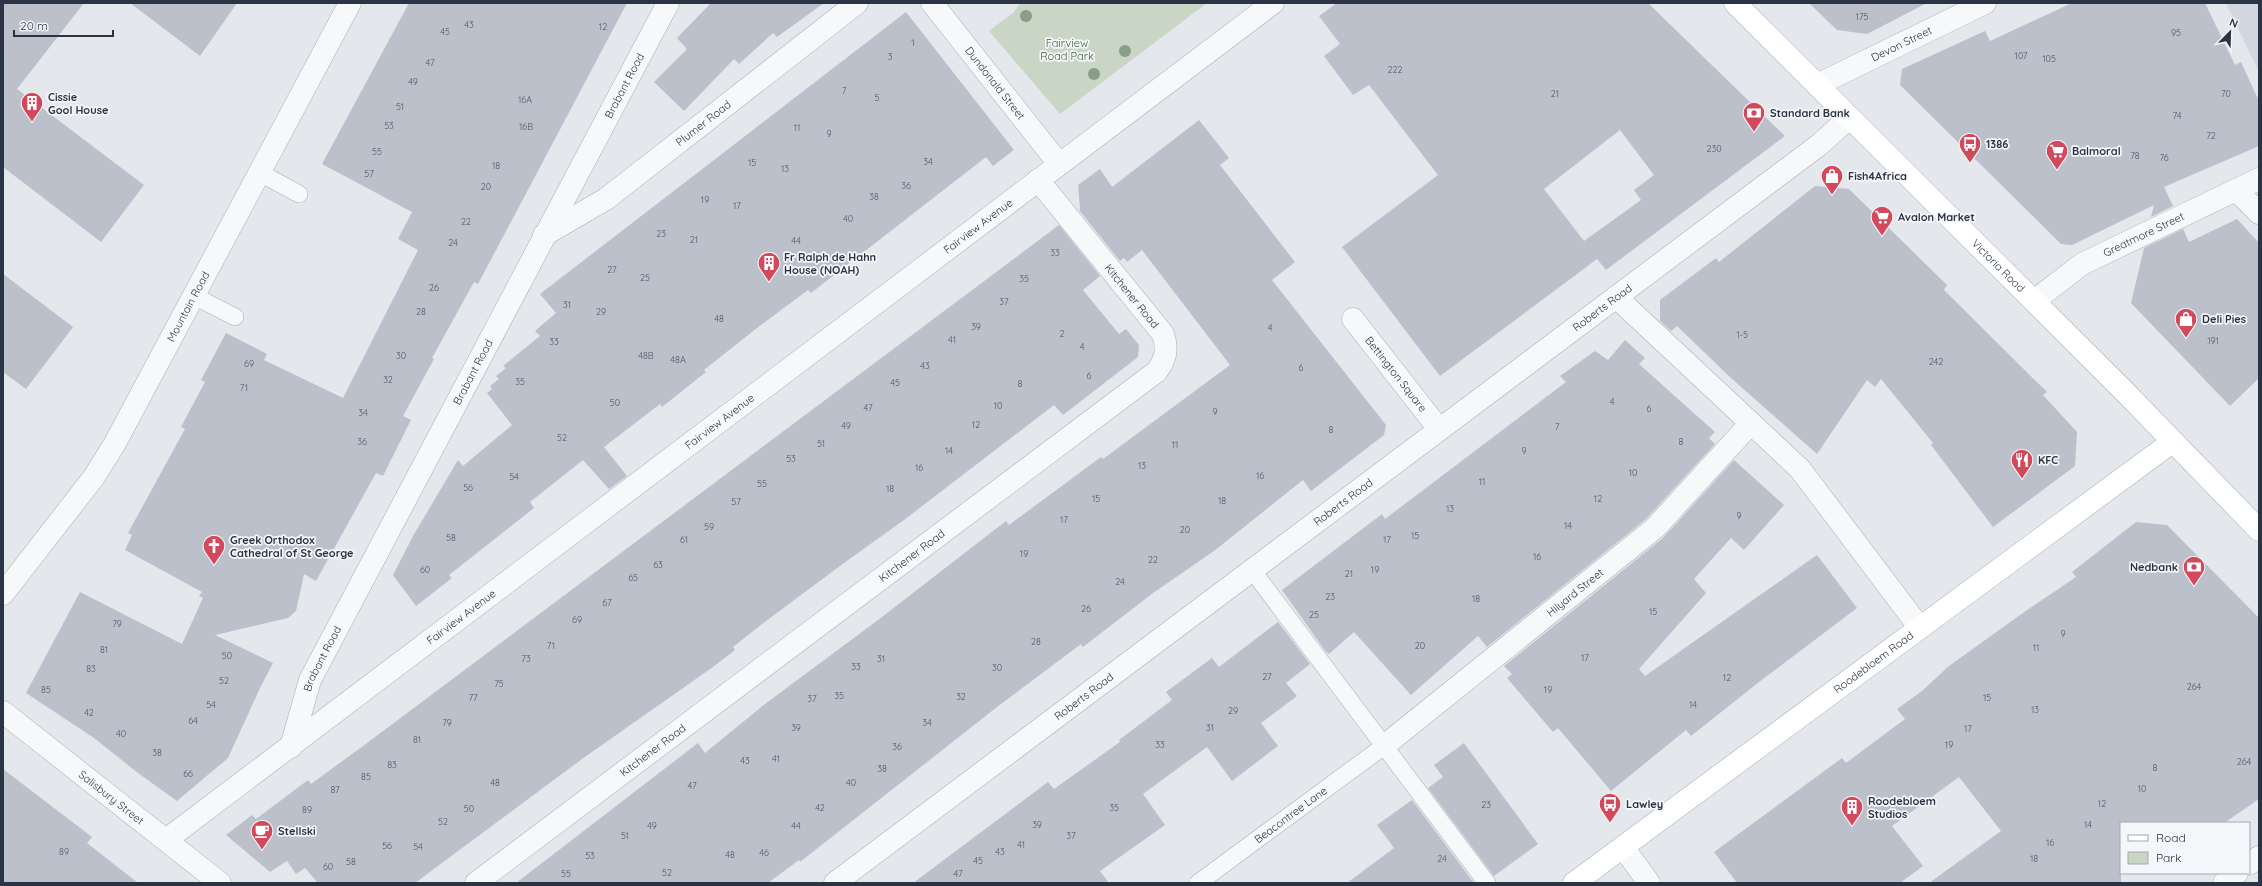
<svg xmlns="http://www.w3.org/2000/svg" width="2262" height="886" viewBox="0 0 2262 886" font-family="Quicksand,sans-serif">
	<style>
		.built { fill: #d2d6de }
		.green { fill: #c9d6c5 }
		.building { fill: #bbc0ca; fill-rule: evenodd }
		.lines { fill: none; stroke-linecap: round; stroke-linejoin: round }
		.lane-casing { stroke: #a9aeb7; stroke-width: 18 }
		.street-casing { stroke: #a9aeb7; stroke-width: 23 }
		.secondary-casing { stroke: #a9aeb7; stroke-width: 23 }
		.lane { stroke: #f7f8fa; stroke-width: 17 }
		.street { stroke: #f7f8fa; stroke-width: 22 }
		.secondary { stroke: #fff; stroke-width: 22 }
		.tree { fill: #899d89 }
		.labels { text-anchor: middle; stroke-width: 3.5; stroke-linejoin: round; paint-order: stroke }
		.number-label { font-size: 9px; fill: #4f5766 }
		.park-label { font-size: 11px; fill: #3f6138; stroke: #f4f6f9 }
		.street-label { font-size: 11px; fill: #2b3445; stroke: #f4f6f9 }
		.poi-label { font-size: 11px; font-weight: bold; fill: #2b3445; stroke: #f4f6f9; text-anchor: start }
	</style>
	<rect width="100%" height="100%" fill="#e4e7ec"/>
	<polygon class="built" points="2226,3 2259,3 2259,72"/>
	<polygon class="green" points="1020,3 1207,3 1060,114 989,31 1014,12"/>
	<g class="building">
		<polygon points="3,3 84,3 17,89 144,185 101,242 3,167"/>
		<polygon points="130,3 237,3 200,56"/>
		<polygon points="409,3 627,3 478,284 474,282 432,358 434,359 403,416 411,420 383,476 376,473 316,581 304,574 296,611 288,618 215,635 273,663 260,688 228,758 177,801 138,773 94,738 26,693 80,592 182,644 203,598 199,596 202,592 125,550 132,535 128,533 185,429 181,427 205,382 201,380 226,333 267,354 264,360 343,398 418,250 398,239 412,212 322,164"/>
		<polygon points="711,3 824,3 777,37 773,33 739,64 734,59 684,111 654,82 687,49 677,38"/>
		<path d="M1337 3H1648L1785 136 1606 270 1597 259 1440 376 1342 247 1438 175 1369 85 1353 95 1324 56 1340 44 1319 16ZM1620 130 1654 175 1634 190 1641 200 1584 241 1544 189Z"/>
		<polygon points="1809,3 1927,3 1867,34 1837,30"/>
		<polygon points="2072,3 2205,3 2235,65 2241,62 2259,101 2259,146 2164,187 2173,206 2151,217 2154,205 2072,245 2061,244 1900,85 1902,69 1985,31 1990,41"/>
		<polygon points="906,12 1014,150 993,166 986,157 811,293 808,290 757,328 704,370 706,372 662,407 660,404 604,447 627,476 609,489 583,460 530,502 534,508 449,575 452,578 416,606 393,575 413,536 458,460 463,466 512,425 487,393 492,389 490,386 499,379 496,376 506,368 503,366 540,336 535,331 556,313 540,294"/>
		<polygon points="1199,120 1229,158 1220,165 1295,262 1272,280 1386,425 1384,435 1311,491 1303,480 1214,551 1153,593 1083,647 1081,644 997,707 800,862 799,860 768,883 516,883 698,743 705,753 765,704 878,620 1006,521 1009,525 1101,457 1103,459 1230,365 1142,250 1127,262 1124,258 1120,261 1079,210 1080,209 1078,185 1100,169 1112,187"/>
		<polygon points="1815,186 1849,189 1947,285 1944,290 2047,392 2043,395 2077,432 2075,466 1993,527 1931,445 1933,443 1881,379 1875,387 1867,380 1817,454 1731,378 1677,326 1671,331 1660,321 1660,300 1716,258 1719,262"/>
		<polygon points="2237,219 2259,243 2259,378 2230,406 2131,303 2144,248 2183,229 2189,242"/>
		<polygon points="1059,225 1100,276 1083,290 1119,334 1126,329 1139,345 1138,357 1063,415 1054,405 904,520 844,563 762,624 733,647 735,650 713,667 582,759 415,883 318,883 305,868 296,874 287,861 270,872 226,835 252,815 256,819 308,780 311,784 363,746"/>
		<polygon points="3,274 73,327 26,389 3,372"/>
		<polygon points="1625,340 1645,358 1639,364 1715,432 1709,438 1715,444 1646,519 1487,647 1478,636 1411,695 1354,632 1329,654 1326,652 1282,590 1382,514 1385,519 1566,382 1560,376 1595,351 1608,360"/>
		<polygon points="1734,460 1784,505 1744,550 1731,538 1694,579 1706,593 1639,669 1645,676 1817,555 1857,608 1759,682 1691,736 1686,730 1611,791 1558,728 1553,732 1507,678 1512,674 1504,666 1663,538"/>
		<polygon points="2136,522 2167,525 2259,618 2259,799 2224,823 2121,823 2121,883 1929,883 2001,831 1959,777 1892,826 1923,866 1900,883 1737,883 1714,852 1842,758 1846,763 1905,719 1897,709 1922,691 1949,666 2027,610 2076,577 2072,572"/>
		<polygon points="1278,622 1310,664 1286,683 1297,696 1261,723 1278,746 1232,781 1207,747 1143,794 1165,825 1100,871 1109,883 913,883 1048,782 1054,789 1120,742 1119,740 1172,700 1166,692 1212,658 1219,667"/>
		<polygon points="1464,743 1538,844 1494,876 1428,788 1443,777 1434,765"/>
		<polygon points="3,769 92,837 87,843 138,883 3,883"/>
		<polygon points="1412,800 1474,883 1347,883 1394,848 1377,825"/>
	</g>
	<g class="lines">
		<g class="lane-casing">
			<g id="lane">
				<polyline points="260,173 299,194"/>
				<polyline points="194,296 235,317"/>
				<polyline points="1252,570 1487,883"/>
				<path id="s1" d="M1198 883 1384 746"/>
			</g>
		</g>
		<g class="street-casing">
			<g id="street">
				<path id="s2" d="M932 3 1059 164"/>
				<path id="s3" d="M1817 85 1985 3"/>
				<polyline points="2236,190 2259,213"/>
				<path id="s4" d="M544 235 606 199 857 3"/>
				<polyline points="1616,297 1800,469 1920,628"/>
				<path id="s5" d="M2034 301 2082 264 2259 179"/>
				<path id="s6" d="M1353 319 1439 429"/>
				<path id="s7" d="M3 594 94 477 114 445 350 3"/>
				<path id="s8" d="M3 712 220 883"/>
				<path id="s9" d="M1384 746 1655 528 1751 423"/>
				<path id="s10" d="M291 747 310 680 668 3"/>
				<path id="s11" d="M166 840 1273 3"/>
				<polyline points="1623,847 1649,883"/>
				<polyline points="2249,864 2259,857"/>
				<path id="s12" d="M476 883 1156 372C1166 360 1168 349 1163 334L1038 180"/>
				<path id="s13" d="M835 883 1819 145 1849 118"/>
				<polyline points="2224,883 2237,873"/>
			</g>
		</g>
		<g class="secondary-casing">
			<g id="secondary">
				<path id="s14" d="M1735 3 2126 393 2259 530"/>
				<path id="s15" d="M1574 883 2172 442"/>
			</g>
		</g>
		<use href="#lane" class="lane"/>
		<use href="#street" class="street"/>
		<use href="#secondary" class="secondary"/>
	</g>
	<g class="tree">
		<circle cx="1026" cy="16" r="6"/>
		<circle cx="1125" cy="51" r="6"/>
		<circle cx="1094" cy="74" r="6"/>
	</g>
	<defs>
		<g id="building-pin" transform="scale(1.15)"><path d="M0 17L-7.5 6A9.5 9.5 0 1 1 7.5 6Z" fill="#d1495b" stroke="#f4f6f9"/><path d="M-4-6H4V6H1V3H-1V6H-4ZM-2.5-4.3h1.7v1.8h-1.7ZM.8-4.3h1.7v1.8H.8ZM-2.5-1h1.7V.8h-1.7ZM.8-1h1.7V.8H.8Z" fill="#fff"/></g>
		<g id="bank-pin" transform="scale(1.15)"><path d="M0 17L-7.5 6A9.5 9.5 0 1 1 7.5 6Z" fill="#d1495b" stroke="#f4f6f9"/><path d="M-6-4H6V4H-6ZM0-2.3a2.3 2.3 0 1 0 0 4.6a2.3 2.3 0 1 0 0-4.6Z" fill="#fff"/></g>
		<g id="bus-pin" transform="scale(1.15)"><path d="M0 17L-7.5 6A9.5 9.5 0 1 1 7.5 6Z" fill="#d1495b" stroke="#f4f6f9"/><path d="M-5-6H5V4H4V6H2V4H-2V6H-4V4H-5ZM-3.5-4V0h7V-4ZM-3.5 1.2v1.5H-2V1.2ZM2 1.2v1.5H3.5V1.2Z" fill="#fff"/></g>
		<g id="supermarket-pin" transform="scale(1.15)"><path d="M0 17L-7.5 6A9.5 9.5 0 1 1 7.5 6Z" fill="#d1495b" stroke="#f4f6f9"/><path d="M-6-5.5h2.5l.6 2H6L4.5 2H-2.5L-4.4-4H-6ZM-1.5 3.2a1.3 1.3 0 1 0 .1 0ZM3 3.2a1.3 1.3 0 1 0 .1 0Z" fill="#fff"/></g>
		<g id="shop-pin" transform="scale(1.15)"><path d="M0 17L-7.5 6A9.5 9.5 0 1 1 7.5 6Z" fill="#d1495b" stroke="#f4f6f9"/><path d="M-5-2.5h2.3a2.7 3.5 0 0 1 5.4 0H5L5.5 6h-11ZM-1.5-2.5h3a1.5 2.3 0 0 0-3 0Z" fill="#fff"/></g>
		<g id="restaurant-pin" transform="scale(1.15)"><path d="M0 17L-7.5 6A9.5 9.5 0 1 1 7.5 6Z" fill="#d1495b" stroke="#f4f6f9"/><path d="M-5-6h1v4h1v-4h1v4h1v-4h1v5L-1.5 .5V6h-2V.5L-5-1ZM5-6V6H3V1.5H1.5Q1.5-4 5-6Z" fill="#fff"/></g>
		<g id="church-pin" transform="scale(1.15)"><path d="M0 17L-7.5 6A9.5 9.5 0 1 1 7.5 6Z" fill="#d1495b" stroke="#f4f6f9"/><path d="M-1.2-6h2.4v3.5h3.3v2.4h-3.3V6h-2.4V-.1h-3.3v-2.4h3.3Z" fill="#fff"/></g>
		<g id="cafe-pin" transform="scale(1.15)"><path d="M0 17L-7.5 6A9.5 9.5 0 1 1 7.5 6Z" fill="#d1495b" stroke="#f4f6f9"/><path d="M-5.5-4.5H6V0H3Q3 3.5 0 3.5H-2.5Q-5.5 3.5-5.5 0ZM3-3.2v2h1.7v-2ZM-6 4.5H4V6H-6Z" fill="#fff"/></g>
	</defs>
	<g fill-rule="evenodd">
		<use href="#building-pin" x="32" y="103"/>
		<use href="#bank-pin" x="1754" y="113"/>
		<use href="#bus-pin" x="1970" y="144"/>
		<use href="#supermarket-pin" x="2057" y="151"/>
		<use href="#shop-pin" x="1832" y="176"/>
		<use href="#supermarket-pin" x="1882" y="217"/>
		<use href="#building-pin" x="769" y="263"/>
		<use href="#shop-pin" x="2186" y="319"/>
		<use href="#restaurant-pin" x="2022" y="460"/>
		<use href="#church-pin" x="214" y="546"/>
		<use href="#bank-pin" x="2194" y="567"/>
		<use href="#bus-pin" x="1610" y="804"/>
		<use href="#building-pin" x="1852" y="807"/>
		<use href="#cafe-pin" x="262" y="831"/>
	</g>
	<g class="labels">
		<g class="number-label">
			<text x="1862" y="20">175</text>
			<text x="469" y="28">43</text>
			<text x="603" y="30">12</text>
			<text x="445" y="35">45</text>
			<text x="2176" y="36">95</text>
			<text x="913" y="46">1</text>
			<text x="2021" y="59">107</text>
			<text x="890" y="60">3</text>
			<text x="2049" y="62">105</text>
			<text x="430" y="66">47</text>
			<text x="1395" y="73">222</text>
			<text x="413" y="85">49</text>
			<text x="844" y="94">7</text>
			<text x="1555" y="97">21</text>
			<text x="2226" y="97">70</text>
			<text x="877" y="101">5</text>
			<text x="525" y="103">16A</text>
			<text x="400" y="110">51</text>
			<text x="2177" y="119">74</text>
			<text x="389" y="129">53</text>
			<text x="526" y="130">16B</text>
			<text x="797" y="131">11</text>
			<text x="829" y="137">9</text>
			<text x="2211" y="139">72</text>
			<text x="1714" y="152">230</text>
			<text x="377" y="155">55</text>
			<text x="2135" y="159">78</text>
			<text x="2164" y="161">76</text>
			<text x="928" y="165">34</text>
			<text x="752" y="166">15</text>
			<text x="496" y="169">18</text>
			<text x="785" y="172">13</text>
			<text x="369" y="177">57</text>
			<text x="906" y="189">36</text>
			<text x="486" y="190">20</text>
			<text x="874" y="200">38</text>
			<text x="705" y="203">19</text>
			<text x="737" y="209">17</text>
			<text x="848" y="222">40</text>
			<text x="466" y="225">22</text>
			<text x="661" y="237">23</text>
			<text x="694" y="243">21</text>
			<text x="796" y="244">44</text>
			<text x="453" y="246">24</text>
			<text x="1055" y="256">33</text>
			<text x="612" y="273">27</text>
			<text x="645" y="281">25</text>
			<text x="1024" y="282">35</text>
			<text x="434" y="291">26</text>
			<text x="1004" y="305">37</text>
			<text x="567" y="308">31</text>
			<text x="421" y="315">28</text>
			<text x="601" y="315">29</text>
			<text x="719" y="322">48</text>
			<text x="976" y="330">39</text>
			<text x="1270" y="331">4</text>
			<text x="1062" y="337">2</text>
			<text x="1742" y="338">1-5</text>
			<text x="952" y="343">41</text>
			<text x="2213" y="344">191</text>
			<text x="554" y="345">33</text>
			<text x="1082" y="350">4</text>
			<text x="401" y="359">30</text>
			<text x="646" y="359">48B</text>
			<text x="678" y="363">48A</text>
			<text x="1936" y="365">242</text>
			<text x="249" y="367">69</text>
			<text x="925" y="369">43</text>
			<text x="1301" y="371">6</text>
			<text x="1089" y="379">6</text>
			<text x="388" y="383">32</text>
			<text x="520" y="385">35</text>
			<text x="895" y="386">45</text>
			<text x="1020" y="387">8</text>
			<text x="244" y="391">71</text>
			<text x="1612" y="405">4</text>
			<text x="615" y="406">50</text>
			<text x="998" y="409">10</text>
			<text x="868" y="411">47</text>
			<text x="1649" y="412">6</text>
			<text x="1215" y="415">9</text>
			<text x="363" y="416">34</text>
			<text x="976" y="428">12</text>
			<text x="846" y="429">49</text>
			<text x="1557" y="430">7</text>
			<text x="1331" y="433">8</text>
			<text x="562" y="441">52</text>
			<text x="362" y="445">36</text>
			<text x="1681" y="445">8</text>
			<text x="821" y="447">51</text>
			<text x="1175" y="448">11</text>
			<text x="949" y="454">14</text>
			<text x="1524" y="454">9</text>
			<text x="791" y="462">53</text>
			<text x="1142" y="469">13</text>
			<text x="919" y="471">16</text>
			<text x="1633" y="476">10</text>
			<text x="1260" y="479">16</text>
			<text x="514" y="480">54</text>
			<text x="1482" y="485">11</text>
			<text x="762" y="487">55</text>
			<text x="468" y="491">56</text>
			<text x="890" y="492">18</text>
			<text x="1096" y="502">15</text>
			<text x="1598" y="502">12</text>
			<text x="1222" y="504">18</text>
			<text x="736" y="505">57</text>
			<text x="1450" y="512">13</text>
			<text x="1739" y="519">9</text>
			<text x="1064" y="523">17</text>
			<text x="1568" y="529">14</text>
			<text x="709" y="530">59</text>
			<text x="1185" y="533">20</text>
			<text x="1415" y="539">15</text>
			<text x="451" y="541">58</text>
			<text x="684" y="543">61</text>
			<text x="1387" y="543">17</text>
			<text x="1024" y="557">19</text>
			<text x="1537" y="560">16</text>
			<text x="1153" y="563">22</text>
			<text x="658" y="568">63</text>
			<text x="425" y="573">60</text>
			<text x="1375" y="573">19</text>
			<text x="1349" y="577">21</text>
			<text x="633" y="581">65</text>
			<text x="1120" y="585">24</text>
			<text x="1330" y="600">23</text>
			<text x="1476" y="602">18</text>
			<text x="607" y="606">67</text>
			<text x="1086" y="612">26</text>
			<text x="1653" y="615">15</text>
			<text x="1314" y="618">25</text>
			<text x="577" y="623">69</text>
			<text x="117" y="627">79</text>
			<text x="2063" y="637">9</text>
			<text x="1036" y="645">28</text>
			<text x="551" y="649">71</text>
			<text x="1420" y="649">20</text>
			<text x="2036" y="651">11</text>
			<text x="104" y="653">81</text>
			<text x="227" y="659">50</text>
			<text x="1585" y="661">17</text>
			<text x="526" y="662">73</text>
			<text x="881" y="662">31</text>
			<text x="856" y="670">33</text>
			<text x="997" y="671">30</text>
			<text x="91" y="672">83</text>
			<text x="1267" y="680">27</text>
			<text x="1727" y="681">12</text>
			<text x="224" y="684">52</text>
			<text x="499" y="687">75</text>
			<text x="2194" y="690">264</text>
			<text x="46" y="693">85</text>
			<text x="1548" y="693">19</text>
			<text x="839" y="699">35</text>
			<text x="961" y="700">32</text>
			<text x="473" y="701">77</text>
			<text x="1987" y="701">15</text>
			<text x="812" y="702">37</text>
			<text x="211" y="708">54</text>
			<text x="1693" y="708">14</text>
			<text x="2035" y="713">13</text>
			<text x="1233" y="714">29</text>
			<text x="89" y="716">42</text>
			<text x="193" y="724">64</text>
			<text x="447" y="726">79</text>
			<text x="927" y="726">34</text>
			<text x="796" y="731">39</text>
			<text x="1210" y="731">31</text>
			<text x="1968" y="732">17</text>
			<text x="121" y="737">40</text>
			<text x="417" y="743">81</text>
			<text x="1160" y="748">33</text>
			<text x="1949" y="748">19</text>
			<text x="897" y="750">36</text>
			<text x="157" y="756">38</text>
			<text x="776" y="762">41</text>
			<text x="745" y="764">43</text>
			<text x="2244" y="765">264</text>
			<text x="392" y="768">83</text>
			<text x="2155" y="771">8</text>
			<text x="882" y="772">38</text>
			<text x="188" y="777">66</text>
			<text x="366" y="780">85</text>
			<text x="495" y="786">48</text>
			<text x="851" y="786">40</text>
			<text x="692" y="789">47</text>
			<text x="2142" y="792">10</text>
			<text x="335" y="793">87</text>
			<text x="2102" y="807">12</text>
			<text x="1486" y="808">23</text>
			<text x="820" y="811">42</text>
			<text x="1114" y="811">35</text>
			<text x="469" y="812">50</text>
			<text x="307" y="813">89</text>
			<text x="443" y="825">52</text>
			<text x="1037" y="828">39</text>
			<text x="2088" y="828">14</text>
			<text x="652" y="829">49</text>
			<text x="796" y="829">44</text>
			<text x="625" y="839">51</text>
			<text x="1071" y="839">37</text>
			<text x="2050" y="846">16</text>
			<text x="1021" y="848">41</text>
			<text x="387" y="849">56</text>
			<text x="418" y="850">54</text>
			<text x="64" y="855">89</text>
			<text x="1000" y="855">43</text>
			<text x="764" y="856">46</text>
			<text x="730" y="858">48</text>
			<text x="590" y="859">53</text>
			<text x="1442" y="862">24</text>
			<text x="2034" y="862">18</text>
			<text x="978" y="864">45</text>
			<text x="351" y="865">58</text>
			<text x="328" y="870">60</text>
			<text x="667" y="876">52</text>
			<text x="566" y="877">55</text>
			<text x="958" y="877">47</text>
		</g>
		<g class="park-label">
			<text x="1067" y="47">Fairview<tspan x="1067" dy="13">Road Park</tspan></text>
		</g>
		<g class="street-label">
			<text dy="4" stroke="none"><textPath href="#s3" startOffset="94">Devon Street</textPath></text>
			<text dy="4" stroke="none"><textPath href="#s2" startOffset="102">Dundonald Street</textPath></text>
			<text dy="4" stroke="none"><textPath href="#s10" startOffset="742">Brabant Road</textPath></text>
			<text dy="4" stroke="none"><textPath href="#s4" startOffset="195">Plumer Road</textPath></text>
			<text dy="4" stroke="none"><textPath href="#s11" startOffset="1018">Fairview Avenue</textPath></text>
			<text dy="4" stroke="none"><textPath href="#s5" startOffset="129">Greatmore Street</textPath></text>
			<text dy="4" stroke="none"><textPath href="#s14" startOffset="372">Victoria Road</textPath></text>
			<text transform="translate(1132 296) rotate(51)" y="4">Kitchener Road</text>
			<text dy="4" stroke="none"><textPath href="#s7" startOffset="343">Mountain Road</textPath></text>
			<text dy="4" stroke="none"><textPath href="#s13" startOffset="959">Roberts Road</textPath></text>
			<text dy="4" stroke="none"><textPath href="#s10" startOffset="418">Brabant Road</textPath></text>
			<text dy="4" stroke="none"><textPath href="#s6" startOffset="70">Bettington Square</textPath></text>
			<text dy="4" stroke="none"><textPath href="#s11" startOffset="694">Fairview Avenue</textPath></text>
			<text dy="4" stroke="none"><textPath href="#s13" startOffset="635">Roberts Road</textPath></text>
			<text dy="4" stroke="none"><textPath href="#s12" startOffset="545">Kitchener Road</textPath></text>
			<text dy="4" stroke="none"><textPath href="#s9" startOffset="245">Hilyard Street</textPath></text>
			<text dy="4" stroke="none"><textPath href="#s11" startOffset="370">Fairview Avenue</textPath></text>
			<text dy="4" stroke="none"><textPath href="#s10" startOffset="94">Brabant Road</textPath></text>
			<text dy="4" stroke="none"><textPath href="#s15" startOffset="372">Roodebloem Road</textPath></text>
			<text dy="4" stroke="none"><textPath href="#s13" startOffset="311">Roberts Road</textPath></text>
			<text dy="4" stroke="none"><textPath href="#s12" startOffset="221">Kitchener Road</textPath></text>
			<text dy="4" stroke="none"><textPath href="#s8" startOffset="138">Salisbury Street</textPath></text>
			<text dy="4" stroke="none"><textPath href="#s1" startOffset="115">Beacontree Lane</textPath></text>
		</g>
		<g class="poi-label">
			<text x="48" y="101">Cissie<tspan x="48" dy="13">Gool House</tspan></text>
			<text x="1770" y="117">Standard Bank</text>
			<text x="1986" y="148">1386</text>
			<text x="2072" y="155">Balmoral</text>
			<text x="1848" y="180">Fish4Africa</text>
			<text x="1898" y="221">Avalon Market</text>
			<text x="784" y="261">Fr Ralph de Hahn<tspan x="784" dy="13">House (NOAH)</tspan></text>
			<text x="2202" y="323">Deli Pies</text>
			<text x="2038" y="464">KFC</text>
			<text x="230" y="544">Greek Orthodox<tspan x="230" dy="13">Cathedral of St George</tspan></text>
			<text x="2178" y="571" text-anchor="end">Nedbank</text>
			<text x="1868" y="805">Roodebloem<tspan x="1868" dy="13">Studios</tspan></text>
			<text x="1626" y="808">Lawley</text>
			<text x="278" y="835">Stellski</text>
		</g>
	</g>
	<rect width="2262" height="886" fill="none" stroke="#2b3445" stroke-width="8"/>
	<rect x="2120" y="822" width="130" height="52" fill="#f4f6f9" stroke="#a4a8b1"/>
	<rect x="2128" y="835" width="20" height="6" fill="#ffffff" stroke="#a4a8b1"/>
	<text x="2156" y="842" font-size="12" fill="#2b3445">Road</text>
	<rect x="2128" y="852" width="20" height="12" fill="#c9d6c5" stroke="#a4a8b1"/>
	<text x="2156" y="862" font-size="12" fill="#2b3445">Park</text>
	<g transform="translate(2230 32) rotate(23)" stroke="#f4f6f9" stroke-width="3" paint-order="stroke">
	<path d="M0-3L7 15L0 10L-7 15Z" fill="#2b3445"/>
	<text y="-6" font-size="11" font-weight="bold" text-anchor="middle" fill="#2b3445">N</text>
	</g>
	<path d="M14 30v6h99v-6" fill="none" stroke="#2b3445" stroke-width="2"/>
	<text x="20" y="30" font-size="12" fill="#2b3445" stroke="#f4f6f9" stroke-width="3" paint-order="stroke">20 m</text>
</svg>
